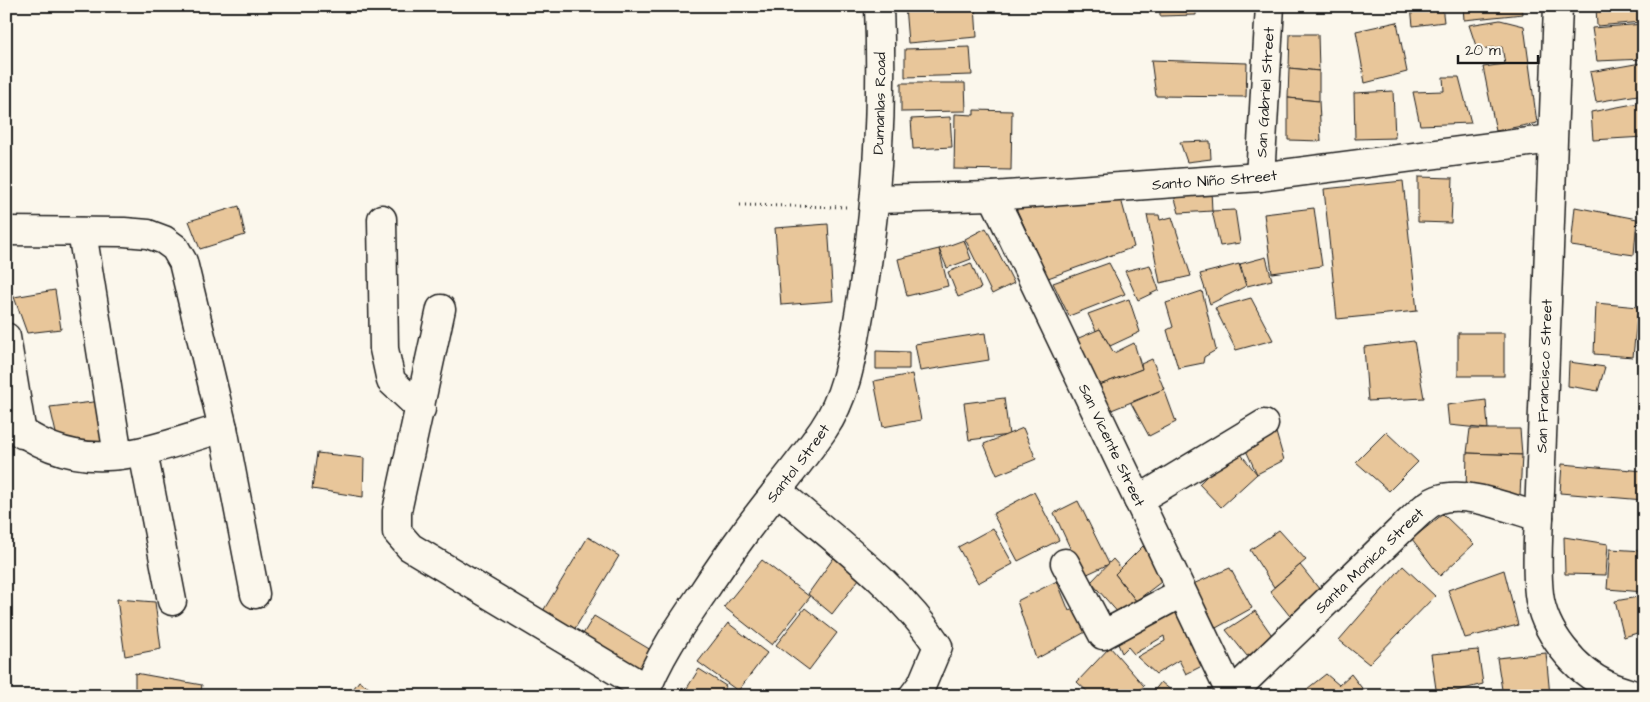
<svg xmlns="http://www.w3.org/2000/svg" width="1650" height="702" viewBox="0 0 1650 702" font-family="'Architects Daughter',sans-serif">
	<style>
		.building { fill: #e8c69a; stroke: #1c1c1c }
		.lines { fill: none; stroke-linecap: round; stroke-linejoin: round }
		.street-casing { stroke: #1c1c1c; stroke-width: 31 }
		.secondary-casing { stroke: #1c1c1c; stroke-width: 31 }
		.path { stroke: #1c1c1c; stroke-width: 3; stroke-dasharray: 1 4; stroke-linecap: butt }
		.street { stroke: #fbf7ec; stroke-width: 28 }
		.secondary { stroke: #fbf7ec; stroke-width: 28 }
		.labels { text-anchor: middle; stroke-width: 5; stroke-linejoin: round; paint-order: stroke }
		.street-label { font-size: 15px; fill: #1c1c1c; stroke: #fbf7ec }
	</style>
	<rect width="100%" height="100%" fill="#fbf7ec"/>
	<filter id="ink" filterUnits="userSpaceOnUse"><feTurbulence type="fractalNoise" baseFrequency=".02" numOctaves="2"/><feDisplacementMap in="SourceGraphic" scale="10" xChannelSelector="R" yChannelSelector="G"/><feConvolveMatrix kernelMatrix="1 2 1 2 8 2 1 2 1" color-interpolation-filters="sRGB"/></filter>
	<g filter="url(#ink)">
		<g class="building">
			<polygon points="905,6 975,6 977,37 908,43"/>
			<polygon points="1160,6 1196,6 1196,15 1160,16"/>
			<polygon points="1411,6 1442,6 1444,22 1413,26"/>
			<polygon points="1463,6 1522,6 1523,14 1464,20"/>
			<polygon points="1596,6 1640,6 1641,22 1597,26"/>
			<polygon points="1500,20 1524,26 1537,123 1496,131 1483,67 1505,64 1502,47 1477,49 1469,25"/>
			<polygon points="1397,22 1407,72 1365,83 1356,31"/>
			<polygon points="1644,24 1644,59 1597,61 1592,28"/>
			<polygon points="1290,34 1318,34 1319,71 1289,68"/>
			<polygon points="970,47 972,75 905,77 905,49"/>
			<polygon points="1151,60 1247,63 1246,97 1156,96"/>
			<polygon points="1641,63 1644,94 1596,102 1590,72"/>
			<polygon points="1289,68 1319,71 1319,101 1288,98"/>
			<polygon points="1443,77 1459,77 1471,123 1420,125 1413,92 1444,91"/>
			<polygon points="901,83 965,83 966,111 901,112"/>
			<polygon points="1393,91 1395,138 1355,139 1354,93"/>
			<polygon points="1288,98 1319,101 1321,141 1288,140"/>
			<polygon points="1644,102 1644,137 1593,140 1591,112"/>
			<polygon points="974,110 1012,111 1011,170 954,169 955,114 974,115"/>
			<polygon points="950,117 952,147 913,149 911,119"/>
			<polygon points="1210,141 1211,159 1187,162 1180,142"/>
			<polygon points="1418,177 1453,178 1451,223 1418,222"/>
			<polygon points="1403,181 1417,311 1337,319 1324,189"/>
			<polygon points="1211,190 1212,211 1179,213 1174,195"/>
			<polygon points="1121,199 1134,247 1048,278 1015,206"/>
			<polygon points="239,206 245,235 200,249 189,221"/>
			<polygon points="1575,207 1637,219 1634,255 1571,246"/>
			<polygon points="1314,208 1322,266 1272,273 1264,214"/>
			<polygon points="1235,210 1240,243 1220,246 1212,211"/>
			<polygon points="1147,215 1159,215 1160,220 1172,217 1191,276 1160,283"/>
			<polygon points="828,224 833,301 781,305 775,228"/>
			<polygon points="986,228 1014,283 992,294 965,239"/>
			<polygon points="964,240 971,259 947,268 939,249"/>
			<polygon points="939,249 948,286 907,296 898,259"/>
			<polygon points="1266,257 1272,280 1247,286 1240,264"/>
			<polygon points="971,263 981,288 958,297 948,272"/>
			<polygon points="1109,263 1125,294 1069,316 1053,283"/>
			<polygon points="1239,264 1246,286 1210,304 1200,274"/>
			<polygon points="1150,265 1159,290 1138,300 1125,271"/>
			<polygon points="55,290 61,329 27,333 14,297"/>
			<polygon points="1202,291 1216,350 1204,357 1203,363 1178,368 1167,330 1173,327 1166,303"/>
			<polygon points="1251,298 1273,340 1236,350 1215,308"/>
			<polygon points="1129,299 1140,332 1110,346 1100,329 1096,331 1088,314"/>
			<polygon points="1596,303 1638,307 1633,357 1594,354"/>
			<polygon points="1100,329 1114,353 1134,343 1142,369 1097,386 1074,340"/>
			<polygon points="1642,329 1644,329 1644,376 1639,376"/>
			<polygon points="985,333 989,360 920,371 915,344"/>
			<rect x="1458" y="333" width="46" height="43"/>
			<polygon points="1414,341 1424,398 1368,401 1364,347"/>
			<polygon points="876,351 909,352 909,369 876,369"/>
			<polygon points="1152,359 1164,389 1109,411 1097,386 1142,369 1141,364"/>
			<polygon points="1569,362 1605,367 1598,391 1568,386"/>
			<polygon points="912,374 921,420 883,427 874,381"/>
			<polygon points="1642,388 1644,388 1644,440 1641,440"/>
			<polygon points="1164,389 1176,422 1149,436 1131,403"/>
			<polygon points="1004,398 1009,435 969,440 964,403"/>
			<polygon points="1486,400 1488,429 1449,425 1447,405"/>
			<polygon points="102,401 107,444 58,442 50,407"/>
			<polygon points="1023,428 1036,459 997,475 984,444"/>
			<polygon points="1275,429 1284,460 1257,474 1243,444"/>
			<polygon points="1470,429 1520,429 1522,455 1467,453"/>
			<polygon points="1386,432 1418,462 1389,491 1356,462"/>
			<polygon points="1235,447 1257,474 1221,507 1199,484"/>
			<polygon points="317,453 364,458 363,497 312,489"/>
			<polygon points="1467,453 1522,455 1520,495 1466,492"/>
			<polygon points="1562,464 1644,471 1644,500 1560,493"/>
			<polygon points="1034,492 1059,540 1018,561 993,514"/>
			<polygon points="1078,501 1109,564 1083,576 1054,513"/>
			<polygon points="1443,514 1474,544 1440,576 1412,539"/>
			<polygon points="993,528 1013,564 978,583 958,547"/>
			<polygon points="1279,530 1306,560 1274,587 1250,550"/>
			<polygon points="588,537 619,556 574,630 543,611"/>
			<polygon points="1564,537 1608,544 1606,575 1565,574"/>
			<polygon points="1143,546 1165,579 1136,601 1115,574"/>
			<polygon points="840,549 866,570 832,614 808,594"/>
			<polygon points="1610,549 1644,551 1644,592 1607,589"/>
			<polygon points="1113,559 1121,568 1115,574 1136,601 1120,615 1091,582"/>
			<polygon points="762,560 810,597 772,645 724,607"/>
			<polygon points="1300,565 1324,595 1289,615 1270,591"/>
			<polygon points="1403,566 1435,596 1369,664 1339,640"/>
			<polygon points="1230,568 1252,608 1216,628 1193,584"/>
			<polygon points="1504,570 1518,625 1465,638 1448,590"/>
			<polygon points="1057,581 1069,611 1078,607 1089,630 1036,659 1017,601"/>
			<polygon points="1644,596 1644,631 1624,637 1615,601"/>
			<polygon points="117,599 155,602 161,649 125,656"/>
			<polygon points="1169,605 1183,613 1204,665 1186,674 1179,660 1156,674 1137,657 1165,641 1164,636 1134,654 1128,647 1122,653 1114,635"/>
			<polygon points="805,608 837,633 809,670 776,645"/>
			<polygon points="1255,611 1276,641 1247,656 1226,630"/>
			<polygon points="594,616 656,653 642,676 580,639"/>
			<polygon points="728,623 767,653 738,691 698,662"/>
			<polygon points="1110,647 1144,686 1133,696 1092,696 1077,682"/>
			<polygon points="1478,650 1483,684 1437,696 1431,654"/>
			<polygon points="1546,653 1550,696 1503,696 1497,658"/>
			<polygon points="699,669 726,686 720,696 682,696"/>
			<polygon points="135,673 202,685 200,696 135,696"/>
			<polygon points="1326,674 1339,685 1351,674 1368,696 1298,696"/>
			<polygon points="359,681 381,696 348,696"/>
			<polygon points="1161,682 1178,696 1150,696"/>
		</g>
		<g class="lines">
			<g class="street-casing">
				<g id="street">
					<path d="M1558 6 1539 517C1538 542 1536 568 1539 594 1543 631 1575 671 1609 686 1618 690 1629 693 1638 696"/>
					<path id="s1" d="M1260 177 1270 6"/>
					<path id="s2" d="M993 196 1231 694"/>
					<path id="s3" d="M875 199 993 196 1260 177 1552 139"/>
					<polyline points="382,219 384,349 391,381 421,409"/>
					<polyline points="6,231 124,232 148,234 164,240 175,248 183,262 223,428 255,594"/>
					<polyline points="82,232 118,455"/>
					<polyline points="441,309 397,511 397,532 410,547 647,689"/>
					<polyline points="6,337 22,434"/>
					<path d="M6 420C80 481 142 452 223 428"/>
					<polyline points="143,452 172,601"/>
					<path d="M777 490C832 539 897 584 938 646L922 684 913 696"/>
					<polyline points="1138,500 1264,424"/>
					<polyline points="1065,563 1103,635 1181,593"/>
					<path id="s4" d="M1229 696 1409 522C1417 515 1426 504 1437 500 1464 489 1511 509 1539 517"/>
				</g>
			</g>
			<g class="secondary-casing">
				<g id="secondary">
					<path id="s5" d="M644 696C657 659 680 626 702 594 715 574 729 554 743 535 769 499 798 466 823 430 847 395 852 355 859 315 877 214 883 109 879 6"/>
				</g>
			</g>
			<polyline class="path" points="740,205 847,207"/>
			<use href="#street" class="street"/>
			<use href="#secondary" class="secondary"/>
		</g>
	</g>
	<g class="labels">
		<g class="street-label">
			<text dy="5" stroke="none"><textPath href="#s1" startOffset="85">San Gabriel Street</textPath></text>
			<text dy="5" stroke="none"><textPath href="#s5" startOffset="656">Dumanlas Road</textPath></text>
			<text dy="5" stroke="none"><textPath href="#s3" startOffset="340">Santo Niño Street</textPath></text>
			<text transform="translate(1544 376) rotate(-88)" y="5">San Francisco Street</text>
			<text dy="5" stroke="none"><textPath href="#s2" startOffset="276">San Vicente Street</textPath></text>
			<text dy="5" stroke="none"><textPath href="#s5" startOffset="280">Santol Street</textPath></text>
			<text dy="5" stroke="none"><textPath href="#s4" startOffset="195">Santa Monica Street</textPath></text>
		</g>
	</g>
	<rect width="1650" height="702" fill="none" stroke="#fbf7ec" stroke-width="25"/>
	<rect x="12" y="12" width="1625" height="677" fill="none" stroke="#1c1c1c" stroke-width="2" filter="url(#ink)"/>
	<path d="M1458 55v8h80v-8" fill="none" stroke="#1c1c1c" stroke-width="2.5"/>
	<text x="1465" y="55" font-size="15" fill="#1c1c1c" stroke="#fbf7ec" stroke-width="4" paint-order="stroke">20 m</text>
</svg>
